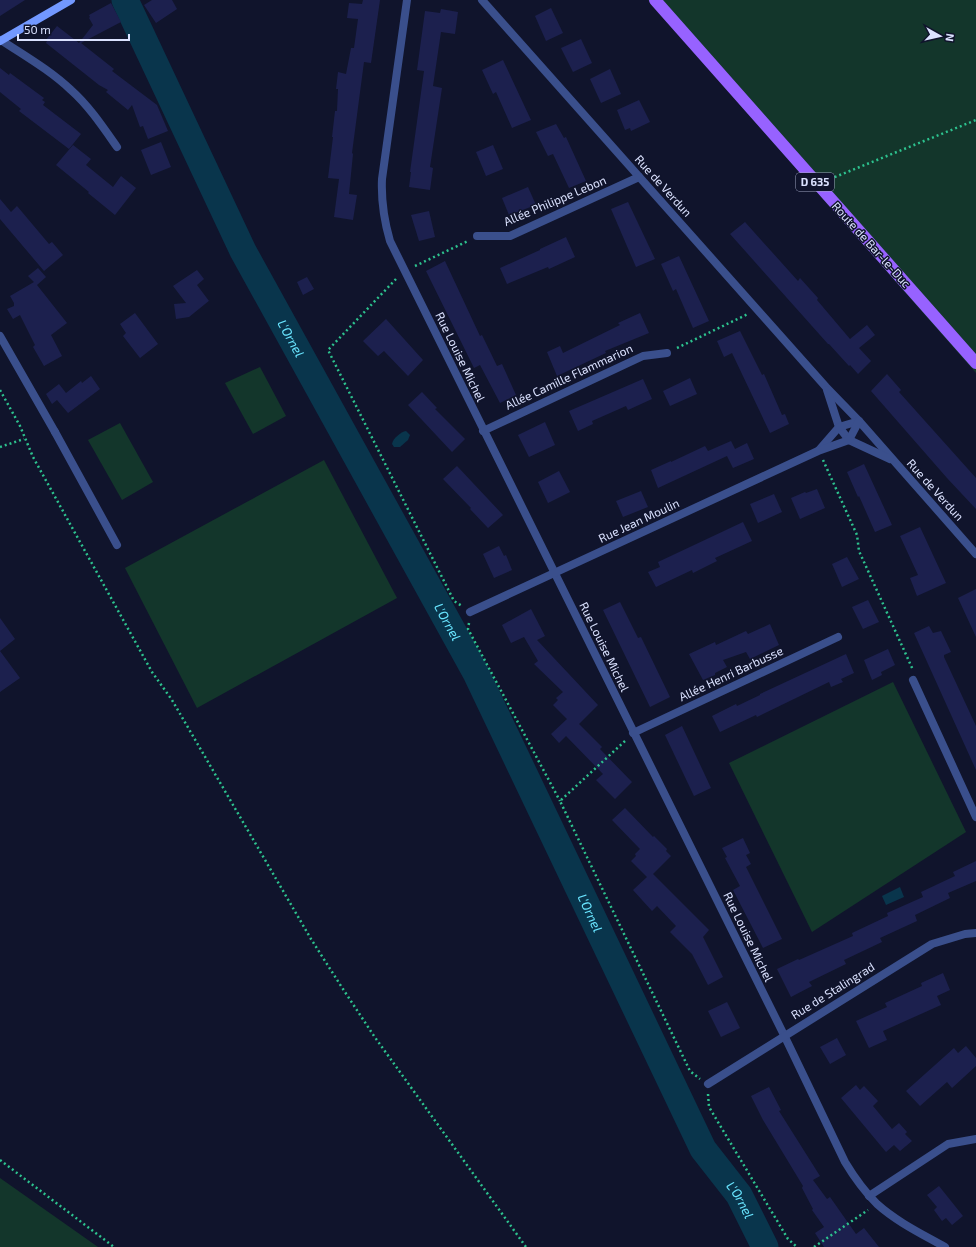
<svg xmlns="http://www.w3.org/2000/svg" width="976" height="1247" viewBox="0 0 976 1247" font-family="'Exo 2',sans-serif">
	<style>
		.green { fill: #13362b }
		.water { fill: #09354c }
		.lines { fill: none; stroke-linecap: round; stroke-linejoin: round }
		.river { stroke: #09354c; stroke-width: 27 }
		.building { fill: #1c204e }
		.path { stroke: #2dc28e; stroke-width: 2.5; stroke-dasharray: 2 3; stroke-linecap: butt }
		.lane { stroke: #3a4f8c; stroke-width: 8 }
		.street { stroke: #3a4f8c; stroke-width: 8 }
		.secondary { stroke: #7298ff; stroke-width: 8 }
		.primary { stroke: #9762ff; stroke-width: 12 }
		.labels { text-anchor: middle; stroke-width: 3; stroke-linejoin: round; paint-order: stroke }
		.shield { fill: #10142c; stroke: #9ea4c0; stroke-width: 1 }
		.shield-label { font-size: 11px; font-weight: bold; fill: #dbe2ff }
		.street-label { font-size: 12px; fill: #dbe2ff; stroke: #10142c }
		.water-label { font-size: 13px; font-style: italic; fill: #69e5ff; stroke: #10142c }
	</style>
	<rect width="100%" height="100%" fill="#10142c"/>
	<g class="green">
		<polygon points="648,0 976,0 976,373"/>
		<polygon points="260,367 286,416 253,434 225,383"/>
		<polygon points="120,423 153,482 122,500 88,440"/>
		<polygon points="324,460 397,598 197,708 125,568"/>
		<polygon points="893,682 966,832 812,932 729,763"/>
		<polygon points="0,1178 98,1247 0,1247"/>
	</g>
	<g class="water">
		<path d="M406 431 410 435 408 440 400 447H394L392 444C393 438 401 432 406 431Z"/>
		<polygon points="900,887 904,897 886,905 882,896"/>
	</g>
	<g class="lines">
		<path class="river" id="s1" d="M125 0 243 251 476 673 703 1149 739 1195 765 1247"/>
	</g>
	<g class="building">
		<polygon points="0,0 25,0 0,16"/>
		<polygon points="152,0 172,0 177,9 156,23 144,5"/>
		<polygon points="363,0 380,0 371,63 364,62 352,153 353,154 349,194 357,195 353,220 334,217 339,179 328,178 333,137 332,137 335,111 337,111 338,89 336,89 338,72 346,74 351,48 354,48 358,19 347,18 349,3 362,4"/>
		<polygon points="111,3 121,22 81,43 114,69 112,71 157,105 168,131 148,139 143,126 140,127 132,105 128,110 106,92 108,90 99,85 46,43 47,41 46,40 57,26 79,43 93,25 89,18 90,17 89,15"/>
		<polygon points="551,8 563,33 546,41 535,16"/>
		<polygon points="441,9 458,12 455,34 441,32 433,86 442,88 430,167 433,168 430,190 409,187 411,172 410,172 424,71 417,70 425,11 440,13"/>
		<polygon points="581,39 592,63 573,72 561,48"/>
		<polygon points="503,60 531,120 512,128 496,92 493,94 482,70"/>
		<polygon points="0,68 9,75 10,73 44,98 42,100 45,102 43,105 81,134 69,149 19,111 21,109 0,92"/>
		<polygon points="610,69 621,94 601,103 590,79"/>
		<polygon points="639,100 650,122 631,131 630,128 625,130 617,110"/>
		<polygon points="556,124 564,138 566,137 586,181 569,188 553,154 548,156 536,132"/>
		<polygon points="161,142 171,167 151,175 141,150"/>
		<polygon points="73,145 91,159 86,165 113,187 121,176 136,188 115,215 88,193 89,192 56,165"/>
		<polygon points="493,145 503,169 486,176 476,152"/>
		<polygon points="528,187 536,205 509,215 502,198"/>
		<polygon points="0,199 11,212 17,206 49,244 52,242 63,255 44,271 0,219"/>
		<polygon points="628,202 655,259 636,267 611,209"/>
		<polygon points="429,211 435,237 419,241 411,215"/>
		<polygon points="745,222 798,281 800,278 818,298 817,300 850,339 867,325 875,335 859,348 871,361 858,374 850,365 849,366 829,344 828,344 730,234"/>
		<polygon points="566,237 575,257 549,269 548,267 507,284 500,268 540,250 540,249"/>
		<polygon points="679,256 709,321 693,328 676,289 673,291 661,264"/>
		<polygon points="445,261 480,336 482,335 497,366 502,364 516,395 500,403 480,365 474,368 426,271"/>
		<polygon points="38,268 46,277 37,285 67,323 51,335 62,356 44,366 33,347 35,345 20,315 13,319 7,309 14,306 14,303 10,296 34,282 28,276"/>
		<polygon points="197,270 204,279 197,285 209,301 210,300 189,317 176,319 174,304 186,303 173,286"/>
		<polygon points="307,277 314,289 303,295 297,282"/>
		<polygon points="135,313 158,344 140,358 123,336 126,333 120,324"/>
		<polygon points="640,313 649,333 605,351 606,353 557,376 547,352 560,346 563,353 620,325 618,323"/>
		<polygon points="386,319 423,360 408,376 384,351 378,356 363,341"/>
		<polygon points="740,331 762,375 764,374 782,415 785,414 789,424 770,433 732,353 724,357 717,341"/>
		<polygon points="887,374 901,390 899,392 976,478 976,509 947,478 871,391"/>
		<polygon points="91,376 100,389 68,413 57,400 52,404 46,394 59,384 66,393 81,381 82,383"/>
		<polygon points="690,378 697,394 670,406 663,391"/>
		<polygon points="643,379 652,399 628,410 626,406 592,421 593,424 578,431 569,411"/>
		<polygon points="422,392 437,408 435,409 465,439 452,452 408,405"/>
		<polygon points="545,422 555,445 529,457 518,435"/>
		<polygon points="731,441 735,449 747,443 754,459 733,468 727,456 658,488 651,470 671,461 671,462 705,446 708,451"/>
		<polygon points="864,464 892,525 875,532 859,496 858,497 847,472"/>
		<polygon points="457,466 503,515 488,528 470,509 471,508 443,479"/>
		<polygon points="559,471 570,492 548,503 538,482"/>
		<polygon points="817,489 825,508 800,519 791,498 805,492 806,493"/>
		<polygon points="641,491 648,507 623,517 616,501"/>
		<polygon points="774,494 782,512 758,523 750,504"/>
		<polygon points="743,522 752,541 715,558 717,561 693,573 692,570 656,587 648,572 660,567 658,562"/>
		<polygon points="920,527 946,583 917,596 910,578 918,575 900,536"/>
		<polygon points="499,546 504,556 506,555 512,570 494,578 483,554"/>
		<polygon points="847,557 859,579 842,587 832,564"/>
		<polygon points="976,589 976,637 958,598"/>
		<polygon points="868,600 879,622 863,629 852,607"/>
		<polygon points="620,602 638,638 641,637 670,697 650,707 603,610"/>
		<polygon points="531,609 545,636 537,640 598,705 579,724 602,747 600,749 632,782 615,799 596,780 603,774 566,736 559,743 551,734 567,719 553,705 558,700 556,698 563,692 534,664 538,661 524,637 511,643 502,625"/>
		<polygon points="0,618 15,639 0,651 20,678 0,692"/>
		<polygon points="770,624 779,645 750,659 746,652 723,660 727,667 715,673 715,675 703,680 689,654 715,642 716,645 746,631 748,634"/>
		<polygon points="929,626 933,633 941,631 951,652 944,655 944,657 976,726 976,770 914,633"/>
		<polygon points="888,649 895,665 881,672 882,675 872,680 864,660"/>
		<polygon points="846,654 854,673 841,679 843,682 831,687 829,682 757,717 756,715 720,732 712,716 736,704 737,706 760,695 760,694"/>
		<polygon points="682,726 711,788 694,796 665,735"/>
		<polygon points="625,808 653,837 654,836 667,849 666,851 671,856 653,874 709,930 703,937 723,977 708,985 692,954 670,932 676,926 657,906 652,911 633,890 647,877 631,861 636,856 635,854 640,849 612,820"/>
		<polygon points="743,838 750,853 746,855 751,864 746,867 782,939 763,948 733,890 740,886 725,858 727,857 722,848"/>
		<polygon points="976,861 976,881 948,893 950,898 915,915 917,921 880,938 882,942 844,960 846,964 809,982 812,986 791,997 777,969 798,959 799,960 853,936 852,933 888,916 887,913 923,897 921,892 955,876 953,872"/>
		<polygon points="943,973 950,990 937,996 941,1005 883,1031 887,1040 869,1048 856,1021 887,1007 885,1003 922,986 921,983"/>
		<polygon points="727,1002 740,1028 721,1037 708,1011"/>
		<polygon points="837,1038 846,1055 830,1064 820,1047"/>
		<polygon points="966,1046 976,1058 976,1066 952,1088 947,1082 920,1106 906,1091 954,1048 958,1053"/>
		<polygon points="856,1085 860,1090 864,1086 878,1101 873,1106 892,1129 899,1123 907,1132 905,1134 912,1141 900,1151 894,1145 886,1152 841,1098"/>
		<polygon points="769,1087 781,1110 779,1111 820,1176 813,1180 827,1199 830,1197 856,1234 864,1228 879,1247 824,1247 815,1233 824,1227 812,1210 813,1209 802,1188 803,1186 763,1120 751,1096"/>
		<polygon points="939,1186 963,1216 952,1225 946,1218 942,1221 934,1210 937,1207 927,1195"/>
	</g>
	<g class="lines">
		<g class="path">
			<polyline points="830,179 976,120"/>
			<polyline points="415,266 468,241"/>
			<polyline points="396,279 328,350 454,601 462,606"/>
			<polyline points="677,348 748,314"/>
			<polyline points="0,390 20,426 33,457 152,672 172,700 311,939 341,986 374,1036 526,1247"/>
			<polyline points="0,447 24,439"/>
			<polyline points="823,460 857,535 859,551 913,670"/>
			<polyline points="469,623 468,629 560,801"/>
			<polyline points="625,741 560,801 690,1071 700,1079"/>
			<polyline points="708,1094 709,1107 788,1239 797,1247"/>
			<polyline points="0,1160 114,1247"/>
			<polyline points="814,1247 868,1210"/>
		</g>
		<polyline class="lane" points="55,432 117,545"/>
		<g class="street">
			<path d="M407 0 382 179C381 201 384 220 390 241L784 1035 845 1162C854 1177 864 1191 877 1204 897 1222 922 1234 945 1247"/>
			<polyline points="482,0 826,387 859,421 976,554"/>
			<path d="M1 40C25 56 50 70 71 90 89 106 103 127 117 147"/>
			<polyline points="477,236 510,236 639,177"/>
			<polyline points="0,336 55,432"/>
			<polyline points="827,390 839,427 849,440 890,459"/>
			<polyline points="483,431 643,356 667,353"/>
			<polyline points="819,450 839,427 859,421"/>
			<polyline points="470,612 818,451 849,440 859,421"/>
			<polyline points="913,680 976,817"/>
			<polyline points="633,733 838,637"/>
			<polyline points="708,1084 932,944 965,934 976,933"/>
			<polyline points="869,1196 948,1144 976,1139"/>
		</g>
		<polyline class="secondary" points="0,41 71,0"/>
		<polyline class="primary" points="655,0 976,363"/>
	</g>
	<g class="labels">
		<rect class="shield" x="796" y="173" width="38" height="18" rx="3"/>
		<g class="shield-label">
			<text x="815" y="186">D 635</text>
		</g>
		<g class="street-label">
			<text transform="translate(663 186) rotate(48)" y="4">Rue de Verdun</text>
			<text transform="translate(555 201) rotate(-23)" y="4">Allée Philippe Lebon</text>
			<text transform="translate(871 245) rotate(48)" y="4">Route de Bar-le-Duc</text>
			<text transform="translate(460 357) rotate(64)" y="4">Rue Louise Michel</text>
			<text transform="translate(569 377) rotate(-25)" y="4">Allée Camille Flammarion</text>
			<text transform="translate(935 490) rotate(48)" y="4">Rue de Verdun</text>
			<text transform="translate(639 521) rotate(-25)" y="4">Rue Jean Moulin</text>
			<text transform="translate(604 647) rotate(64)" y="4">Rue Louise Michel</text>
			<text transform="translate(731 674) rotate(-25)" y="4">Allée Henri Barbusse</text>
			<text transform="translate(748 937) rotate(64)" y="4">Rue Louise Michel</text>
			<text transform="translate(833 991) rotate(-32)" y="4">Rue de Stalingrad</text>
		</g>
		<g class="water-label">
			<text dy="5" stroke="none"><textPath href="#s1" startOffset="377">L'Ornel</textPath></text>
			<text dy="5" stroke="none"><textPath href="#s1" startOffset="701">L'Ornel</textPath></text>
			<text dy="5" stroke="none"><textPath href="#s1" startOffset="1025">L'Ornel</textPath></text>
			<text dy="5" stroke="none"><textPath href="#s1" startOffset="1350">L'Ornel</textPath></text>
		</g>
	</g>
	<g transform="translate(940 36) rotate(98)" stroke="#10142c" stroke-width="3" paint-order="stroke">
	<path d="M0-3L7 15L0 10L-7 15Z" fill="#dbe2ff"/>
	<text y="-6" font-size="11" font-weight="bold" text-anchor="middle" fill="#dbe2ff">N</text>
	</g>
	<path d="M18 34v6h111v-6" fill="none" stroke="#dbe2ff" stroke-width="2"/>
	<text x="24" y="34" font-size="12" fill="#dbe2ff" stroke="#10142c" stroke-width="3" paint-order="stroke">50 m</text>
</svg>
